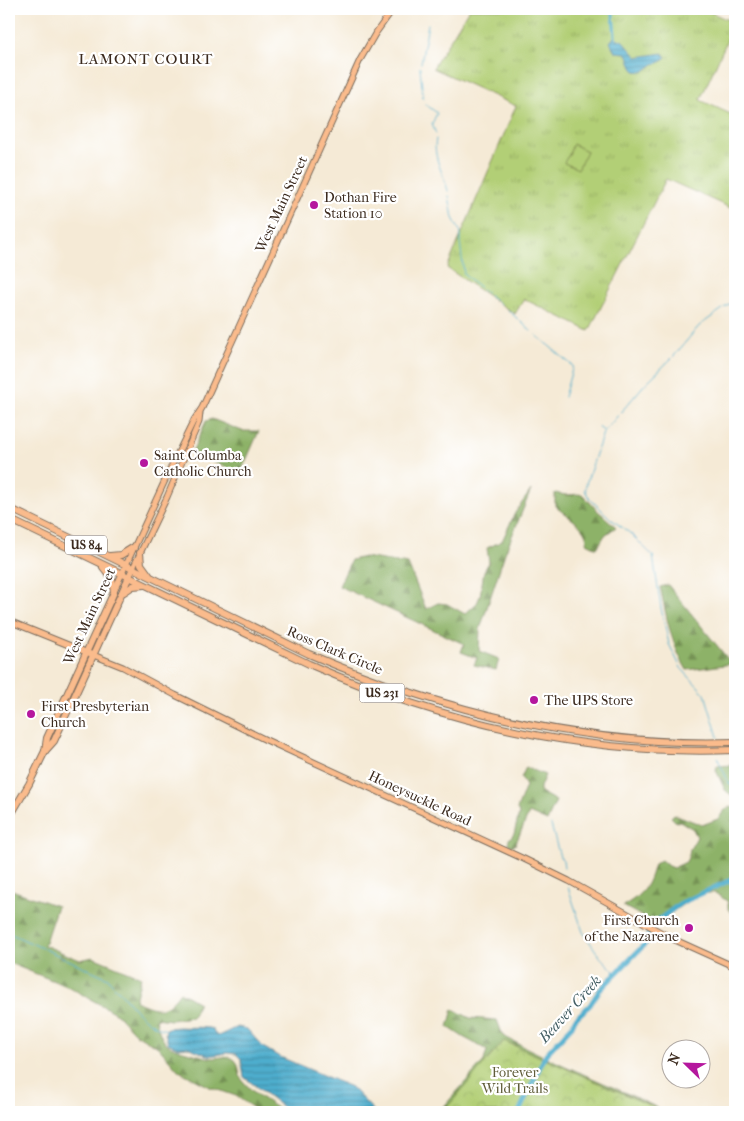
<svg xmlns="http://www.w3.org/2000/svg" width="744" height="1121" viewBox="0 0 744 1121" font-family="'IM FELL French Canon',serif">
	<style>
		.grass { fill: url(#grass-tufts); stroke: #767c4a }
		.forest { fill: url(#forest-firs); stroke: #646e42 }
		.park { fill: url(#park-crowns); stroke: #767c4a }
		.garden { fill: #b2cf76; stroke: #767c4a }
		.water { fill: url(#water-rules); stroke: #446c76 }
		.lines { fill: none; stroke-linecap: round; stroke-linejoin: round }
		.stream { stroke: #4eadcd; stroke-width: 1 }
		.canal { stroke: #4eadcd; stroke-width: 3 }
		.river { stroke: #4eadcd; stroke-width: 5 }
		.major-casing { stroke: #7c6d5e; stroke-width: 7 }
		.highway-casing { stroke: #7c6d5e; stroke-width: 8 }
		.major { stroke: #fabb8c; stroke-width: 5 }
		.highway { stroke: #fabb8c; stroke-width: 6 }
		.poi-dot { fill: #b5179e; stroke: #fff; stroke-width: 2 }
		.labels { text-anchor: middle; stroke-width: 4.5; stroke-linejoin: round; paint-order: stroke }
		.shield { fill: #fff; stroke: #766a62; stroke-width: 1 }
		.shield-label { font-size: 12px; font-weight: bold; fill: #3b2a1e }
		.poi-label { font-size: 14px; fill: #3b2a1e; stroke: #fff; text-anchor: start }
		.street-label { font-size: 14px; fill: #3b2a1e; stroke: #fff }
		.park-label { font-size: 14px; fill: #5f5c38; stroke: #fff }
		.neighbourhood-label { font-size: 15px; letter-spacing: 1px; fill: #3b2a1e; stroke: #fff }
		.water-label { font-size: 15px; font-style: italic; fill: #435e64; stroke: #fff }
	</style>
	<defs>
		<pattern id="grass-tufts" width="24" height="20" patternUnits="userSpaceOnUse" patternTransform="scale(1.25)"><rect width="24" height="20" fill="#b2cf76"/><path d="M3 7l-1-3M5 7V3M7 7l1-3M15 17l-1-3M17 17v-4M19 17l1-3" fill="none" stroke="#9ab266"/></pattern>
		<pattern id="forest-firs" width="22" height="20" patternUnits="userSpaceOnUse" patternTransform="scale(1.25)"><rect width="22" height="20" fill="#8db267"/><path d="M5 1l3.5 6h-7zM16 11l3.5 6h-7z" fill="#749154"/></pattern>
		<pattern id="park-crowns" width="20" height="18" patternUnits="userSpaceOnUse" patternTransform="scale(1.25)"><rect width="20" height="18" fill="#b2cf76"/><path d="M2 6a3 3 0 1 1 6 0M12 15a3 3 0 1 1 6 0" fill="none" stroke="#9ab266"/></pattern>
		<pattern id="water-rules" width="6" height="5" patternUnits="userSpaceOnUse" patternTransform="scale(1.25)"><rect width="6" height="5" fill="#4eadcd"/><path d="M0 2.5h6" fill="none" stroke="#428da6"/></pattern>
	</defs>
	<rect width="100%" height="100%" fill="#fff"/>
	<filter id="ink" filterUnits="userSpaceOnUse"><feTurbulence type="fractalNoise" baseFrequency=".02" numOctaves="2"/><feDisplacementMap in="SourceGraphic" scale="10" xChannelSelector="R" yChannelSelector="G"/><feConvolveMatrix kernelMatrix="1 2 1 2 8 2 1 2 1" color-interpolation-filters="sRGB"/></filter>
	<filter id="wash" filterUnits="userSpaceOnUse"><feTurbulence type="fractalNoise" baseFrequency=".0096" numOctaves="4" result="noise"/><feDisplacementMap in="SourceGraphic" scale="20" xChannelSelector="R" yChannelSelector="G"/><feGaussianBlur stdDeviation="1.12" result="paint"/><feColorMatrix in="noise" values="0 0 0 0 0 0 0 0 0 0 0 0 0 0 0 0 0 1.4 0 .05"/><feComposite in="paint" operator="in"/></filter>
	<g filter="url(#wash)">
		<rect width="100%" height="100%" fill="#f5ead6"/>
		<polygon class="grass" points="469,9 703,9 735,23 700,100 735,116 735,210 666,179 589,331 524,299 515,314 447,268 516,106 433,68"/>
		<g class="forest">
			<polygon points="212,419 242,431 259,431 240,474 192,452 206,421"/>
			<polygon points="531,490 505,553 480,629 479,651 499,659 496,670 474,665 477,658 461,652 464,644 339,586 351,560 364,557 408,564 426,609 438,603 447,604 465,614 477,603 480,596 484,571 489,562 487,548 502,541 515,513"/>
			<path d="M555 493 566 495 582 494 598 511 616 527 605 535 597 548 587 543C588 526 567 517 555 506Z"/>
			<path d="M668 585 732 664 687 670C670 642 667 618 660 587Z"/>
			<polygon points="732,765 732,768 735,770 735,798 725,790 716,770 717,766"/>
			<polygon points="526,767 545,775 540,787 540,792 556,801 547,821 529,813 515,845 512,846 508,844 509,839 514,834 519,814 517,809 526,786 521,778"/>
			<path d="M730 806 735 807V919L728 908V902C724 899 719 895 715 893 701 890 672 911 663 920L651 921 623 906C643 894 648 887 654 864L661 860 668 866 673 868 686 862 689 855 690 849 697 837 693 829 680 821 676 822 671 817 674 814 702 825 718 819 724 811Z"/>
			<path d="M9 889 57 906 44 945 80 960 93 957 141 977 135 1001C158 1010 164 1014 180 992L199 1003 192 1017 171 1020 156 1018C161 1046 168 1047 194 1054 200 1055 206 1058 213 1058 219 1058 227 1055 232 1058 241 1062 237 1075 243 1081 253 1094 270 1103 283 1112H259L236 1096 210 1087 179 1071 158 1047 136 1034 117 1014 69 987 9 963Z"/>
			<path d="M453 1009 470 1018 497 1020 503 1036C556 1064 612 1085 666 1112H439L484 1061 487 1050 463 1037 448 1027Z"/>
		</g>
		<polygon class="park" points="504,1041 651,1106 663,1112 443,1112"/>
		<polygon class="garden" points="573,144 587,151 578,169 564,163 567,157 568,157"/>
		<g class="water">
			<path d="M615 36 617 39 622 40 637 57 663 53 666 58 661 62 654 64 643 72 635 71C629 66 631 58 626 53L615 52 610 42Z"/>
			<path d="M180 1027C190 1028 204 1026 213 1029L215 1034 218 1036 237 1027 247 1029 263 1047 278 1056 351 1087 375 1112H289L244 1077 241 1059 236 1054 227 1053 209 1056 188 1047 178 1048 168 1043 165 1033 167 1028Z"/>
		</g>
		<g class="lines">
			<g class="stream">
				<polyline points="421,63 428,24"/>
				<polyline points="420,67 423,98"/>
				<polyline points="425,104 437,113 432,124 436,134"/>
				<path d="M436 139C432 157 444 174 448 191"/>
				<polyline points="449,196 453,218 461,233 460,242 464,274 500,304"/>
				<polyline points="508,310 531,331"/>
				<polyline points="536,335 573,366 564,397"/>
				<polyline points="598,427 604,431"/>
				<polyline points="718,737 705,694 681,668 669,644 661,608 653,556 631,534 611,519 589,498 585,490 586,484 603,433 645,384 674,356 699,326 735,300"/>
				<polyline points="717,757 729,783 735,789"/>
				<polyline points="551,825 560,857 563,860 564,868"/>
				<polyline points="568,887 583,932 600,957 617,974"/>
				<path d="M9 933 108 978C115 989 119 990 126 999 138 1013 148 1025 166 1030"/>
			</g>
			<polyline class="canal" points="610,9 613,14 615,36"/>
			<g class="river">
				<polyline points="653,924 681,903 735,878"/>
				<polyline points="519,1112 546,1054 572,1026 575,1019 590,1005 599,991 646,943 650,930"/>
			</g>
		</g>
	</g>
	<g filter="url(#ink)">
		<g class="lines">
			<g class="major-casing">
				<g id="major">
					<polyline points="133,568 167,497 199,422 200,413"/>
					<polyline points="114,591 173,463 194,420 202,408 360,60 375,34 393,9"/>
					<polyline points="9,621 123,667 175,695 266,740 524,859 569,881 673,939 735,967"/>
				</g>
			</g>
			<g class="highway-casing">
				<g id="highway">
					<path d="M9 508 309 654C444 712 588 747 735 742"/>
					<path d="M9 519 309 664C442 723 589 756 735 750"/>
					<polyline points="140,553 141,564 149,575"/>
					<polyline points="110,556 121,555 134,547"/>
					<polyline points="124,592 133,586 144,585"/>
					<polyline points="45,751 47,738 114,592 112,578 103,567"/>
					<polyline points="9,818 29,784 45,751 54,741 133,568"/>
				</g>
			</g>
			<use href="#major" class="major"/>
			<use href="#highway" class="highway"/>
		</g>
	</g>
	<g class="poi-dot">
		<circle cx="314" cy="205" r="5"/>
		<circle cx="144" cy="463" r="5"/>
		<circle cx="534" cy="700" r="5"/>
		<circle cx="31" cy="714" r="5"/>
		<circle cx="689" cy="928" r="5"/>
	</g>
	<g class="labels">
		<g class="shield">
			<rect x="65" y="535.5" width="42" height="19" rx="4"/>
			<rect x="359.5" y="683.5" width="45" height="19" rx="4"/>
		</g>
		<g class="shield-label">
			<text x="86" y="549">US 84</text>
			<text x="382" y="697">US 231</text>
		</g>
		<g class="poi-label">
			<text x="324" y="202">Dothan Fire<tspan x="324" dy="16">Station 10</tspan></text>
			<text x="154" y="460">Saint Columba<tspan x="154" dy="16">Catholic Church</tspan></text>
			<text x="544" y="705">The UPS Store</text>
			<text x="41" y="711">First Presbyterian<tspan x="41" dy="16">Church</tspan></text>
			<text x="679" y="925" text-anchor="end">First Church<tspan x="679" dy="16">of the Nazarene</tspan></text>
		</g>
		<g class="street-label">
			<text transform="translate(281 204) rotate(-65)" y="5">West Main Street</text>
			<text transform="translate(89 616) rotate(-65)" y="5">West Main Street</text>
			<text transform="translate(335 650) rotate(23)" y="5">Ross Clark Circle</text>
			<text transform="translate(420 798) rotate(25)" y="5">Honeysuckle Road</text>
		</g>
		<g class="park-label">
			<text x="515" y="1077">Forever<tspan x="515" dy="16">Wild Trails</tspan></text>
		</g>
		<g class="neighbourhood-label">
			<text x="146" y="64">LAMONT COURT</text>
		</g>
		<g class="water-label">
			<text transform="translate(570 1009) rotate(-48)" y="5">Beaver Creek</text>
		</g>
	</g>
	<rect width="744" height="1121" fill="none" stroke="#fff" stroke-width="30"/>
	<g transform="translate(686 1064) rotate(293)"><circle r="24" fill="#ffffff" stroke="#b1aaa5"/>
	<path d="M0-4L9 19L0 12L-9 19Z" fill="#b5179e"/>
	<text y="-8" font-size="14" font-weight="bold" text-anchor="middle" fill="#3b2a1e">N</text>
	</g>
</svg>
